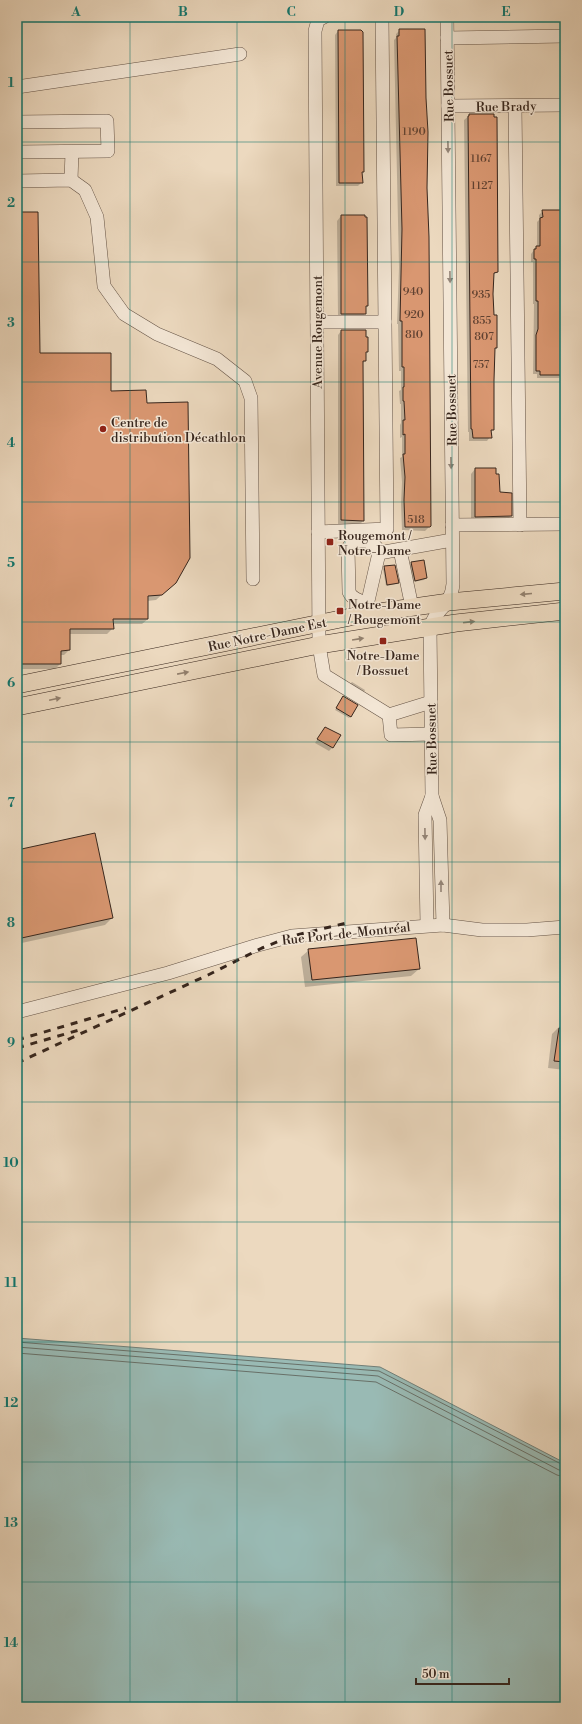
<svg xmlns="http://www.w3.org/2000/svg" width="582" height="1724" viewBox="0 0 582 1724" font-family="'Libre Bodoni',serif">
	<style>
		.water { fill: #99bab4; stroke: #727f78 }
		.shadow { fill: #0003 }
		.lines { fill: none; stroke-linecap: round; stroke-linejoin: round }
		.shore { stroke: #687068; stroke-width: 1 }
		.building { fill: #d99771; stroke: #37261d }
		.minor-casing { stroke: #645346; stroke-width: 14 }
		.major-casing { stroke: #37261d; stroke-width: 18 }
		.minor { stroke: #f3e6d5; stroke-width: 13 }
		.major { stroke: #ecd9bf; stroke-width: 17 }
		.rail { stroke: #37261d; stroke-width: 3; stroke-dasharray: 7 7; stroke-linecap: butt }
		.oneway { fill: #958679 }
		.oneway2 { fill: #92806e }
		.grid { fill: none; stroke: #0f766e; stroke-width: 1; stroke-opacity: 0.55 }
		.poi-dot { fill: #8f2418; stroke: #f3e6d5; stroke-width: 1.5 }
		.labels { text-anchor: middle; stroke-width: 3; stroke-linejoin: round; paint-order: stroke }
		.number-label { font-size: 11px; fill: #604232 }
		.street-label { font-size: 13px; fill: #37261d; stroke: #f3e6d5 }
		.poi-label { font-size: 13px; fill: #37261d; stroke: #f3e6d5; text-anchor: start }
		.neatline { fill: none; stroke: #0f766e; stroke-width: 1.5 }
		.grid-label { font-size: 13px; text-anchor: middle; font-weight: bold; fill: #0f766e }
	</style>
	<rect width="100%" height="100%" fill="#ecd9bf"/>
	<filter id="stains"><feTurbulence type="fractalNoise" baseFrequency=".005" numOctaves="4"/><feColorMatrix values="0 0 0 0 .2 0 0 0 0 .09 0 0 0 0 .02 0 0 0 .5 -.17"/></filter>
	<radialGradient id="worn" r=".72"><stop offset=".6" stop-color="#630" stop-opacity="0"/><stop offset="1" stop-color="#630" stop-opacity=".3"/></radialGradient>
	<polygon class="water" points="17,1338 380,1367 565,1463 565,1707 17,1707"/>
	<g class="shadow">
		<polygon points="17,17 22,17 22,31 17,36"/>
		<polygon points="459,17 560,17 557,20 514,18 463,21 463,18"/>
		<polygon points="400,30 426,188 430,526 425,531 402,530 401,504 402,482 400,458 402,457 402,437 400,438 400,425 401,423 401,404 400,404 399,391 401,390 401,371 399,371 398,324 397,324 399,267 394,40 396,38 396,34"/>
		<polygon points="338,31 363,172 361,173 362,182 358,186 336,186 335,35"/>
		<polygon points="470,115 497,271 493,275 493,316 496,348 494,350 493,430 490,433 490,437 487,441 469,441 469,432 468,432 464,120"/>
		<polygon points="543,211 563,217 564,297 563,374 559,378 537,378 537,374 533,374 534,304 533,304 533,262 531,262 531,254 537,246 537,222 539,220 539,215"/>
		<polygon points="17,213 39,354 110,392 169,588 156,600 147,601 148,619 142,624 112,624 112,629 107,634 69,634 69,650 64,655 60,655 60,664 55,669 17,669"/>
		<polygon points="341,216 367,306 365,308 365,314 361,317 338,317 337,221"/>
		<polygon points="341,331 367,351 365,353 365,361 362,364 363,521 360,524 338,524 338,335"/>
		<polygon points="475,469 499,493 511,494 511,516 506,521 471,521 471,474"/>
		<polygon points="423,561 426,578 424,580 413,582 409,565 411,563"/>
		<polygon points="385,567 398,583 396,584 386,586 383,569"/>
		<polygon points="352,682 365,690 364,692 350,684"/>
		<polygon points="342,699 351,716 349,718 335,710"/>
		<polygon points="325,728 332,748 329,751 315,743"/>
		<polygon points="17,851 112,918 105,925 17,944"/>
		<polygon points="309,950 419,969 411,976 305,987 301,957"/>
		<polygon points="560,1026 565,1027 565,1070 548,1068 552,1034"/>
	</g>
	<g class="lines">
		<g class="shore">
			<polyline points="17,1342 379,1371 565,1466"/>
			<polyline points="17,1347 378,1376 559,1470 565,1471"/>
			<polyline points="17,1353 376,1382 557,1475 565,1477"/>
		</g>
	</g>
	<g class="building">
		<polygon points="399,29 425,29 426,98 428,132 427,188 429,237 431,526 430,527 405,527 404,500 405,477 403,454 405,454 405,434 403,435 403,420 405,420 404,401 403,401 403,387 404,387 404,367 402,367 402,321 400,321 402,229 397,36 399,36"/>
		<polygon points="338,30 361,30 363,32 364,172 362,172 363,183 339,183"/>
		<polygon points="469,114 494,114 494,117 497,117 498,272 494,273 493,294 494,315 497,315 497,348 495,348 494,380 494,430 491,430 492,438 473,438 472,429 471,429 468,116 469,116"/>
		<polygon points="542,210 562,210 562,216 564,216 564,375 540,375 540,371 536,371 536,335 538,329 538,301 536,301 536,259 534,259 534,249 536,249 536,246 540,246 540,218 543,217"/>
		<polygon points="17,212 38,212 40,353 111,353 111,391 146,390 147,403 188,402 190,558 176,583 162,595 148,596 148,619 113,619 114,629 70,629 70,650 61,651 61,664 17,664"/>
		<polygon points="341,215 365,215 365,217 367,217 368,306 366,306 366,314 341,314"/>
		<polygon points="341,330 366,330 366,337 368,337 368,352 366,352 366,361 363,361 364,521 341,520"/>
		<polygon points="475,468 496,468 496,474 499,474 500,492 512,493 512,516 475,517"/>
		<polygon points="424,560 427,578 415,581 411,562"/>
		<polygon points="395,565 399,583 387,585 384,566"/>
		<polygon points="343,696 358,705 351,717 336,708"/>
		<polygon points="325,727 341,735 333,748 317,739"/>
		<polygon points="95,833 113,918 17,939 17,850"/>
		<polygon points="416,938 420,969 312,980 308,949"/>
		<polygon points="559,1028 565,1029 565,1062 554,1061"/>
	</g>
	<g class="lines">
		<g class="minor-casing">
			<g id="minor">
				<polyline points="324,17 318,20 315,31 319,645 324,675 389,715 431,702"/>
				<polyline points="447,38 565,36"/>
				<polyline points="17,87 240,54"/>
				<polyline points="448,106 565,105"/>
				<polyline points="515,106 520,525"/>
				<polyline points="17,122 107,121 108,151 17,152"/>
				<polyline points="71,180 72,152"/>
				<polyline points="17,181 71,180 85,190 97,217 104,286 124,314 157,334 217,359 245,381 251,398 253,579"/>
				<polyline points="317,322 385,322"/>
				<polyline points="452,525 565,524"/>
				<polyline points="318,532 387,529 382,17"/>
				<polyline points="400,550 412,607"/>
				<path d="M367 603C360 601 352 599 349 592L348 549 350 545C360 537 376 541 379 553"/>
				<polyline points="365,614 379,553 452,540"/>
				<polyline points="389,715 391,735 431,734"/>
				<polyline points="427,925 425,815 432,796"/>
				<path d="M443 925 440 820 432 796 430 628C435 608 451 608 453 584L447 17"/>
				<polyline points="17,1012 168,973 258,945 292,936 443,925 482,930 527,930 565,927"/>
			</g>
		</g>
		<g class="major-casing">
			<g id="major">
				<polyline points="17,685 365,614 449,602 565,591"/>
				<polyline points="17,707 319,645 456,623 565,611"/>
			</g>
		</g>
		<use href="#minor" class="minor"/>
		<use href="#major" class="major"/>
		<g class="rail">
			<polyline points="17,1040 126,1008"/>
			<polyline points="17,1048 79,1030"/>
			<polyline points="17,1063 208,975 262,948 292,936 351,922"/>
		</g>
	</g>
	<defs><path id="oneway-solid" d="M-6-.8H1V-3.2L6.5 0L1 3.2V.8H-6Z"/></defs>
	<g class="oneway">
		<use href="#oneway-solid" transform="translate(448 147) rotate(89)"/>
		<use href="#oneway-solid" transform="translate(450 277) rotate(89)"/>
		<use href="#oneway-solid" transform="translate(451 463) rotate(89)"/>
		<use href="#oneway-solid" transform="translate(425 834) rotate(89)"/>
		<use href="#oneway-solid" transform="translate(441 886) rotate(-90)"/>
	</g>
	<g class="oneway2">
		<use href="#oneway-solid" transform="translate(526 594) rotate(175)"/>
		<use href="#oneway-solid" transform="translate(469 622) rotate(-7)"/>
		<use href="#oneway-solid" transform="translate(358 639) rotate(-9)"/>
		<use href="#oneway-solid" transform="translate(183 673) rotate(-11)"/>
		<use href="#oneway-solid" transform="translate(55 699) rotate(-12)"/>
	</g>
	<path class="grid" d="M130 17V1707M237 17V1707M345 17V1707M452 17V1707M17 142H565M17 262H565M17 382H565M17 502H565M17 622H565M17 742H565M17 862H565M17 982H565M17 1102H565M17 1222H565M17 1342H565M17 1462H565M17 1582H565"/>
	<g class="poi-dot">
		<circle cx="103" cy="429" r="4"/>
		<rect x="326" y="538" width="8" height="8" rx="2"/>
		<rect x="336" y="607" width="8" height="8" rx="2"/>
		<rect x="379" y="637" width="8" height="8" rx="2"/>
	</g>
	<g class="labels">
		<g class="number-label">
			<text x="414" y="135">1190</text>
			<text x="481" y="162">1167</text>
			<text x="482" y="189">1127</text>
			<text x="413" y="295">940</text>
			<text x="481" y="298">935</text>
			<text x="414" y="318">920</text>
			<text x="482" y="324">855</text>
			<text x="414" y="338">810</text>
			<text x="484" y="340">807</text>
			<text x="481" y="368">757</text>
			<text x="416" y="523">518</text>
		</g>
		<g class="street-label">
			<text transform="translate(448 86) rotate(-91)" y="5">Rue Bossuet</text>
			<text transform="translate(506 106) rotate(-1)" y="5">Rue Brady</text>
			<text transform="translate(317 332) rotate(-90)" y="5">Avenue Rougemont</text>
			<text transform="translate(451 410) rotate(-91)" y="5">Rue Bossuet</text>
			<text transform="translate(267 634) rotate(-12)" y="5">Rue Notre-Dame Est</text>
			<text transform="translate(431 739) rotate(-91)" y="5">Rue Bossuet</text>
			<text transform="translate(346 933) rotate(-6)" y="5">Rue Port-de-Montréal</text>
		</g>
		<g class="poi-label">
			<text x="111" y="427">Centre de<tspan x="111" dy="15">distribution Décathlon</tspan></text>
			<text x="338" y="540">Rougemont /<tspan x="338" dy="15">Notre-Dame</tspan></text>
			<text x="348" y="609">Notre-Dame<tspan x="348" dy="15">/ Rougemont</tspan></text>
			<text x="383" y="660" text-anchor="middle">Notre-Dame<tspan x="383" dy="15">/ Bossuet</tspan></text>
		</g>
	</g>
	<rect width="582" height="1724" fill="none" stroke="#ecd9bf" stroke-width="44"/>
	<path d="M416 1678v6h93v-6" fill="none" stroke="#37261d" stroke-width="2"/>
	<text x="422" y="1678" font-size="12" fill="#37261d" stroke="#f3e6d5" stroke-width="3" paint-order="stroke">50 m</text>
	<rect x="22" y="22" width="538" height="1680" class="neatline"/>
	<g class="grid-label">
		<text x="76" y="16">A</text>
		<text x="183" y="16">B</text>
		<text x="291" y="16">C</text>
		<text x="399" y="16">D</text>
		<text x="506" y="16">E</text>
		<text x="11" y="87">1</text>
		<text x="11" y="207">2</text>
		<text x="11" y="327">3</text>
		<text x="11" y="447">4</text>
		<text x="11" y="567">5</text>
		<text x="11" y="687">6</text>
		<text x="11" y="807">7</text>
		<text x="11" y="927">8</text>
		<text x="11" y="1047">9</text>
		<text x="11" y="1167">10</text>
		<text x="11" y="1287">11</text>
		<text x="11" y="1407">12</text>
		<text x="11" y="1527">13</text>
		<text x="11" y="1647">14</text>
	</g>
	<rect width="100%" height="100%" filter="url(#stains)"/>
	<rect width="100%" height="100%" fill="url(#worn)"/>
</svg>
